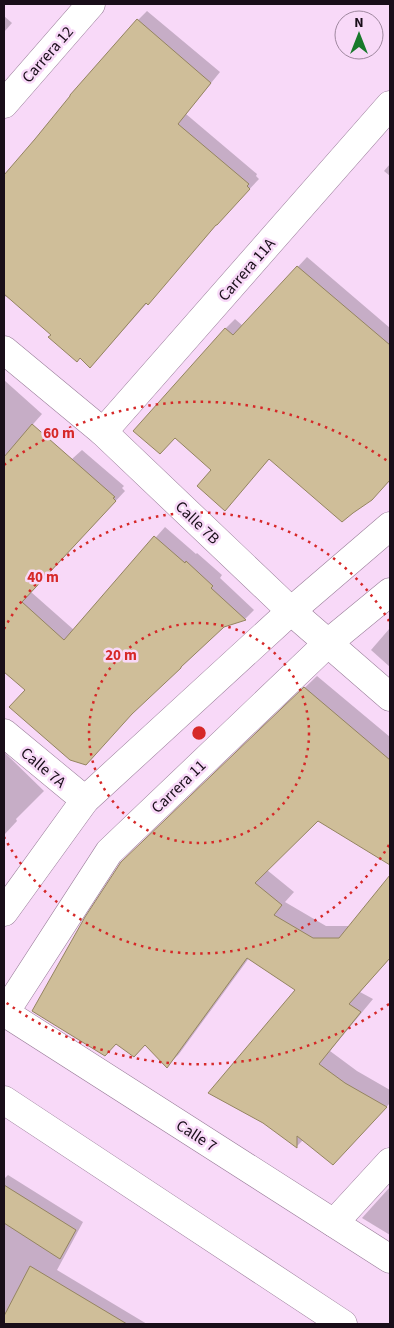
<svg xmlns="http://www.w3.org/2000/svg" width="394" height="1328" viewBox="0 0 394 1328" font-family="'Source Sans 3',sans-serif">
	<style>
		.shadow { fill: #0003 }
		.building { fill: #cfbe99; stroke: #948461 }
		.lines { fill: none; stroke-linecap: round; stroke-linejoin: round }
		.street-casing { stroke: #9a7e9a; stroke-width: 29 }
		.secondary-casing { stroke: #9a7e9a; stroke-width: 29 }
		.primary-casing { stroke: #9a7e9a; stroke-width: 29 }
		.street { stroke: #fff; stroke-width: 28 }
		.secondary { stroke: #fff; stroke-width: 28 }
		.primary { stroke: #fff; stroke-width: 28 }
		.ring { fill: none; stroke: #d62828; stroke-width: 2.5; stroke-dasharray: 2.5 5 }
		.labels { text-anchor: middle; stroke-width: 5; stroke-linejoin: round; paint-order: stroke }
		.street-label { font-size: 16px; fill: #190e19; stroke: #f8d9f8 }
		.centre { fill: #d62828; stroke: #f8d9f8; stroke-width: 2.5 }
		.ring-label { font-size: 15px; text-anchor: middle; font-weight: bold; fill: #d62828; stroke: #f8d9f8; stroke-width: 5; stroke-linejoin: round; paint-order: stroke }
	</style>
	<rect width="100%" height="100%" fill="#f8d9f8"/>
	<g class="shadow">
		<polygon points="147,11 220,72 186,114 257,174 256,176 259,179 217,224 93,364 52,334 7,295 4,298 4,177 138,20"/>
		<polygon points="4,16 12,23 4,32"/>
		<polygon points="390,164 390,176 384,171"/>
		<polygon points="307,257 390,328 390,481 385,485 270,458 234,500 212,470 175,437 135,431 226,328 235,319 243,326"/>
		<polygon points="4,380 42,414 4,457"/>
		<polygon points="82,450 124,486 122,488 125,491 31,592 74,630 165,527 196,554 197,553 222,575 220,578 254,610 245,619 224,626 181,667 27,690 4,670 4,542 72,459"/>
		<polygon points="390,628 390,667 371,650"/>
		<polygon points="317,676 390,737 390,864 318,819 267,870 294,892 285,902 326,926 350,926 390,877 390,958 360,992 373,999 330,1051 357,1071 390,1090 390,1103 346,1151 303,1140 297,1146 297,989 249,958 179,1054 167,1066 135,850"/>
		<polygon points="4,752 44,791 16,819 17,821 4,835"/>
		<polygon points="8,1175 83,1222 57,1270 147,1324 4,1324 5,1317 4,1316 4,1179"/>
		<polygon points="390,1187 390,1235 362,1218"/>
	</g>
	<g class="building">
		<polygon points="137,19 211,83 178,124 249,184 247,186 250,189 217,225 216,225 148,305 146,303 90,368 80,358 77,362 48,337 51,335 4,294 4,175 35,139 70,96 70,95"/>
		<polygon points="297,266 390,345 390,480 372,500 353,513 342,522 269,459 225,511 197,486 211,470 175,438 160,454 133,431 225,328 233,335"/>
		<polygon points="32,424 115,497 113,498 116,501 22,602 64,640 154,536 185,563 186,561 213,586 211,588 246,620 224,627 181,667 181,668 132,714 86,765 70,760 9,707 25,690 4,672 4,457"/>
		<polygon points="304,687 390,760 390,865 318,821 255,883 282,905 274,915 313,938 339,938 390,875 390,958 349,1004 361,1012 319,1064 345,1083 387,1107 333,1165 297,1136 297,1148 263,1123 208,1093 295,990 247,958 167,1068 145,1045 134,1057 116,1044 105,1056 32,1011 85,917 121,862"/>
		<polygon points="4,1185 76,1230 60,1259 4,1223"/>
		<polygon points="30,1266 127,1324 4,1324 4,1316"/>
	</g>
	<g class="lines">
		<g class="street-casing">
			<g id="street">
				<polyline points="4,104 91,4"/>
				<polyline points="4,350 103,432 291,611 390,697"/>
				<polyline points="103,432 390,105"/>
				<polyline points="4,733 85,800"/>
				<polyline points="334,1223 390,1162"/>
			</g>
		</g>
		<g class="secondary-casing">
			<g id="secondary">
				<polyline points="4,912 85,800 291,611 390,526"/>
				<polyline points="4,1014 109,852 328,643 390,592"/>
			</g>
		</g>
		<g class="primary-casing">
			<g id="primary">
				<polyline points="4,1012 390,1259"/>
				<polyline points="4,1100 343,1324"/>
			</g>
		</g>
		<use href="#street" class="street"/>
		<use href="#secondary" class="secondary"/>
		<use href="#primary" class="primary"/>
	</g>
	<g class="ring">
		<circle cx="199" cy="733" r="110"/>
		<path d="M389 845A221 221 0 0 1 4 837M4 629A221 221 0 0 1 389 621"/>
		<path d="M389 1004A331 331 0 0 1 4 1001M4 465A331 331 0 0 1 389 462"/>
	</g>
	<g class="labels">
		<g class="street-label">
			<text transform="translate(47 54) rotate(-49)" y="6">Carrera 12</text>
			<text transform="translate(246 269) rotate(-49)" y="6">Carrera 11A</text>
			<text transform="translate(198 522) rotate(44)" y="6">Calle 7B</text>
			<text transform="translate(44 767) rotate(40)" y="6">Calle 7A</text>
			<text transform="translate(178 786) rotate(-44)" y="6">Carrera 11</text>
			<text transform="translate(197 1135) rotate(33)" y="6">Calle 7</text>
		</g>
	</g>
	<circle cx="199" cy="733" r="8" class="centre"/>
	<g class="ring-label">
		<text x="59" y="438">60 m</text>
		<text x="43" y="582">40 m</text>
		<text x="121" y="660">20 m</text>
	</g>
	<rect width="394" height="1328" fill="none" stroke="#190e19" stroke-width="10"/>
	<g transform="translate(359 35)"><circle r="24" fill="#f8d9f8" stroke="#9f889f"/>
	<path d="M0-4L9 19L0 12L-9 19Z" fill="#18792b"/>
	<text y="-8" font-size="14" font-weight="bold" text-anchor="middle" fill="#190e19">N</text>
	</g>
</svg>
